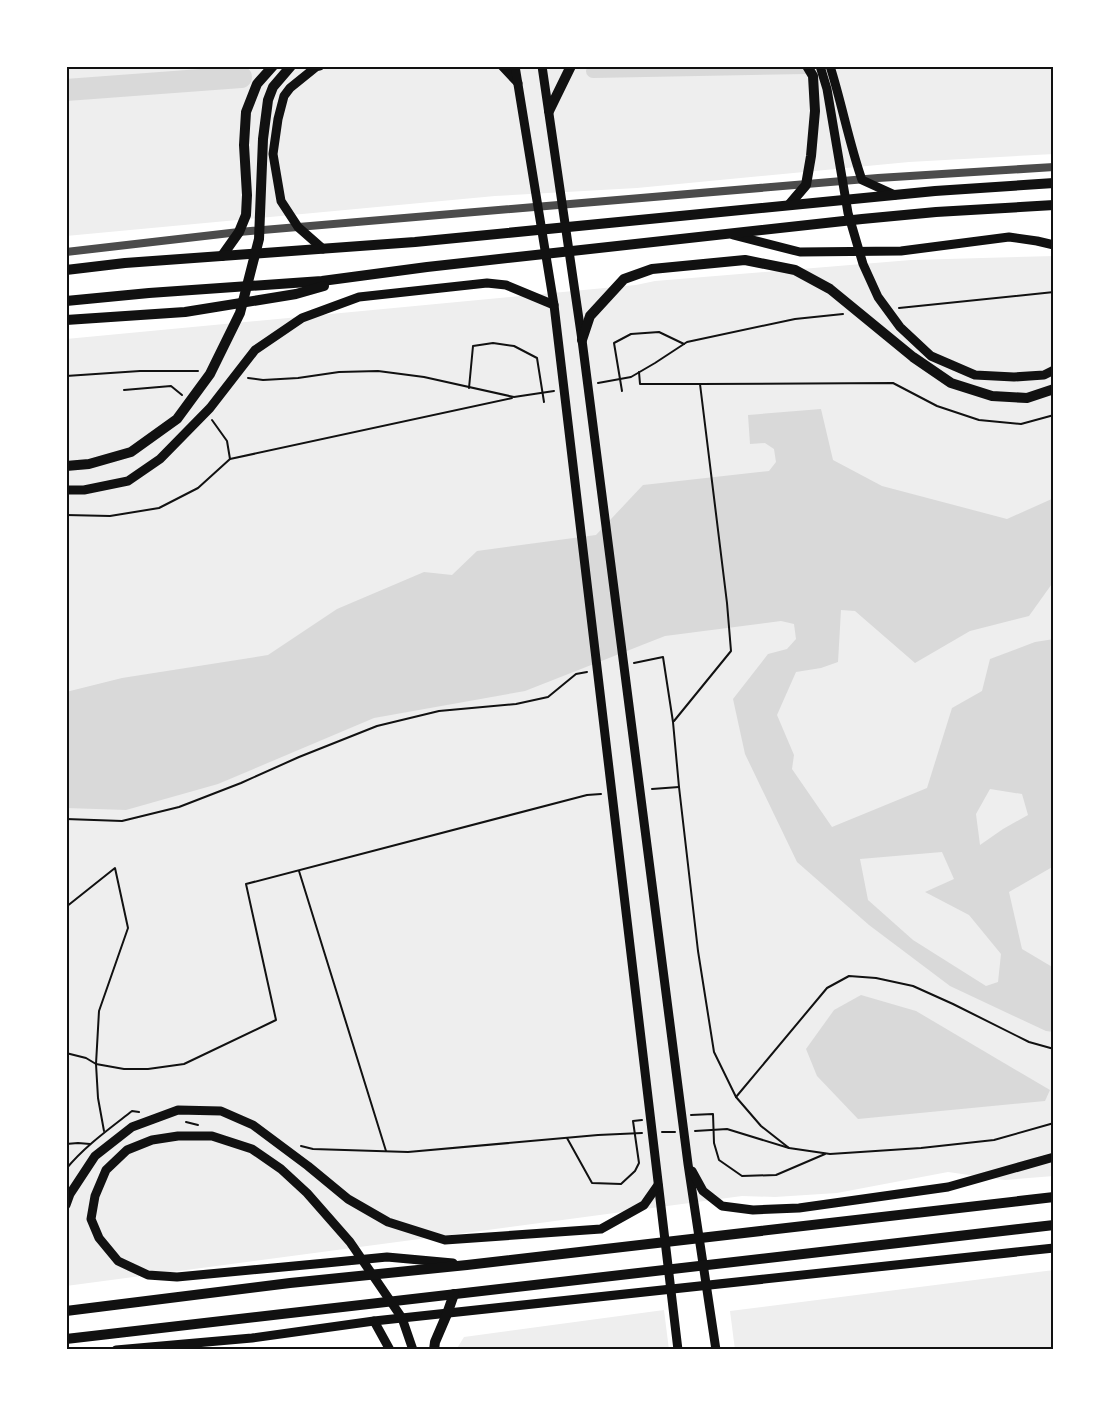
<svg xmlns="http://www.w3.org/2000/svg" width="1120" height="1416" viewBox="0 0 1120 1416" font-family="Lato,sans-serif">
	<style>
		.green { fill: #eee }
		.water { fill: #d9d9d9; fill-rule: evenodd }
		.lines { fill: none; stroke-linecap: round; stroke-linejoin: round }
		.canal { stroke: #d9d9d9; stroke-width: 14 }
		.river { stroke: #d9d9d9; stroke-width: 22 }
		.path { stroke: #111; stroke-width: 2 }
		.tertiary { stroke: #4c4c4c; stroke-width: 8 }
		.secondary { stroke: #111; stroke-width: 9 }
		.trunk { stroke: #111; stroke-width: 10 }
		.neatline { fill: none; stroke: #111; stroke-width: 2 }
	</style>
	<rect width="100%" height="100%" fill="#fff"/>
	<g class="green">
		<polygon points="84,66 1054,66 1054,154 909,162 637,188 495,196 66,236 66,68"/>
		<polygon points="1054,256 1054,1176 1005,1180 948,1172 837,1193 775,1197 742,1196 66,1286 66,339 636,285 655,281 911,260"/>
		<polygon points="1054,1270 1054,1350 735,1350 730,1311"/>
		<polygon points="664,1310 669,1350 456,1350 464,1337"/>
	</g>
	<g class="water">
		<path d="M821 409 833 460 882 486 1007 519 1054 498V581L1029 616 970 631 915 663 855 611 841 610 838 662 821 668 796 672 777 715 794 755 792 769 832 827 927 788 952 708 982 691 990 659 1035 642 1054 639V866L1009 892 1022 949 1054 968V1032L1046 1031 950 986 869 925 797 862 745 754 733 699 768 654 787 649 796 639 794 624 781 621 665 636 525 691 374 718 218 784 126 810 66 808V692L122 678 268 655 337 609 424 572 452 575 477 551 596 535 643 485 769 471 776 462 774 449 765 443 750 444 748 415ZM990 789 1022 794 1028 815 1003 829 980 845 976 814ZM942 852 954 879 925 892 969 915 1001 954 998 982 986 986 913 940 868 900 860 859Z"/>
		<polygon points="861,995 916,1011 1050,1090 1045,1101 858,1119 817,1076 806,1049 834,1010"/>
	</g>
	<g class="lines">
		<polyline class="canal" points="593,71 807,67"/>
		<polyline class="river" points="66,90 241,77"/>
		<g class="path">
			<polyline points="899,308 1054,292"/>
			<polyline points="639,372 640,384 700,384"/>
			<polyline points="66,376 140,371 198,371"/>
			<polyline points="248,378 263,380 298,378 339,372 378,371 424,377 514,397 554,391"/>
			<polyline points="598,383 631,377 655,363 687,342 795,319 843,314"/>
			<polyline points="469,388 473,346 493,343 514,346 537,358 544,402"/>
			<polyline points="124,390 171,386 182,395"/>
			<polyline points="622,391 614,343 631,334 659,332 684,344"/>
			<polyline points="212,420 227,441 230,459"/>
			<polyline points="66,515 110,516 159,508 198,488 230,459 512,398"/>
			<polyline points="634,663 663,657 673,722 679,787 698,951 714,1052 736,1097 761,1126 789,1148"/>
			<polyline points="674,721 731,651 727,603 700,384 893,383 937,406 979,420 1021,424 1054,415"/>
			<polyline points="652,789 679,787"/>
			<polyline points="66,819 122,821 179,807 241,783 299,757 377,726 439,711 516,704 548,697 576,674 587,672"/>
			<polyline points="299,871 386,1151"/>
			<polyline points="66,907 115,868 128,928 99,1011 96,1064 98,1098 104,1131"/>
			<polyline points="66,1053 86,1058 96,1064 124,1069 148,1069 184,1064 276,1020 246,884 587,795 601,794"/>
			<polyline points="736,1097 827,988 849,976 876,978 913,986 953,1004 1029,1042 1054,1049"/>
			<polyline points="691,1115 713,1114 714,1143 719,1160 742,1176 776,1175 825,1154"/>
			<polyline points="186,1122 198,1125"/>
			<polyline points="695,1131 727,1129 789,1148 830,1154 921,1148 994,1140 1054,1123"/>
			<polyline points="662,1132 675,1132"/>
			<polyline points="567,1138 592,1183 621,1184 635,1171 639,1163 633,1121 642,1120"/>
			<polyline points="66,1144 78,1143 90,1144"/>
			<polyline points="301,1146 313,1149 408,1152 598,1135 642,1133"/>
			<path d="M66 1169C85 1146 109 1129 132 1111L139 1112"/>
		</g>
		<polyline class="tertiary" points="66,252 239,232 878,178 1054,167"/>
		<g class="secondary">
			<polyline points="320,66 316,67 290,88 284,96 278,119 273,154 281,201 298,227 323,249"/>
			<polyline points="502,66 518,83"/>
			<polyline points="515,66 554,305 678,1350"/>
			<polyline points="542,66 582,340 688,1164 716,1350"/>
			<polyline points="820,66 827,89 848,213 863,264 878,297 900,327 931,356 975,375 1014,377 1044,375 1054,370"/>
			<path d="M830 66C842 104 849 143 862 180L895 195"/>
			<polyline points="733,235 800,252 901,251 1009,237 1037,241 1054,245"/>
			<polyline points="66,490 84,490 128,481 160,459 210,408 255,350 302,318 359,297 487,283 506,285 554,305"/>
			<polyline points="692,1171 703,1191 722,1206 753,1210 799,1208 948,1187 1054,1157"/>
			<polyline points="66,1205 70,1194 95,1156 132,1127 178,1110 221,1111 253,1125 308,1166 348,1199 388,1222 445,1240 601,1229 644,1205 658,1185"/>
			<polyline points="374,1321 390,1350"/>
			<polyline points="116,1350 252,1338 374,1321 1054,1248"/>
			<polyline points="413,1350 402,1318 350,1242 307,1193 281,1169 252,1149 212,1136 178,1136 152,1140 127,1150 106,1170 95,1196 91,1219 99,1238 118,1261 148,1275 177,1277 326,1263 387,1257 453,1263"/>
		</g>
		<g class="trunk">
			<polyline points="549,111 571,66"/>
			<polyline points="789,205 806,185 811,156 815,111 813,76 807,66"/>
			<polyline points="222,256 239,232 246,215 247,195 244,145 246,112 257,84 273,66"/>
			<polyline points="66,270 125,263 415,242 935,191 1054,183"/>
			<polyline points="66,301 149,293 322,281 427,267 862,219 936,212 1054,205"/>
			<polyline points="66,320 185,312 296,294 324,286"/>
			<polyline points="582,340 590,316 624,279 652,269 745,260 795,270 830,289 913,357 951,383 992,396 1027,398 1054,389"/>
			<polyline points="66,466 89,464 131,452 177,419 210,374 240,313 259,239 263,139 268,100 273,87 291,66"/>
			<polyline points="66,1311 290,1283 467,1265 1054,1197"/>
			<polyline points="66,1339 1054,1225"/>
			<polyline points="434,1350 435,1342 447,1314 454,1294"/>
		</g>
	</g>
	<rect width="1120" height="1416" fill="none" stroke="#ffffff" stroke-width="135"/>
	<rect x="68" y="68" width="984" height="1280" class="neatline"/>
</svg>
